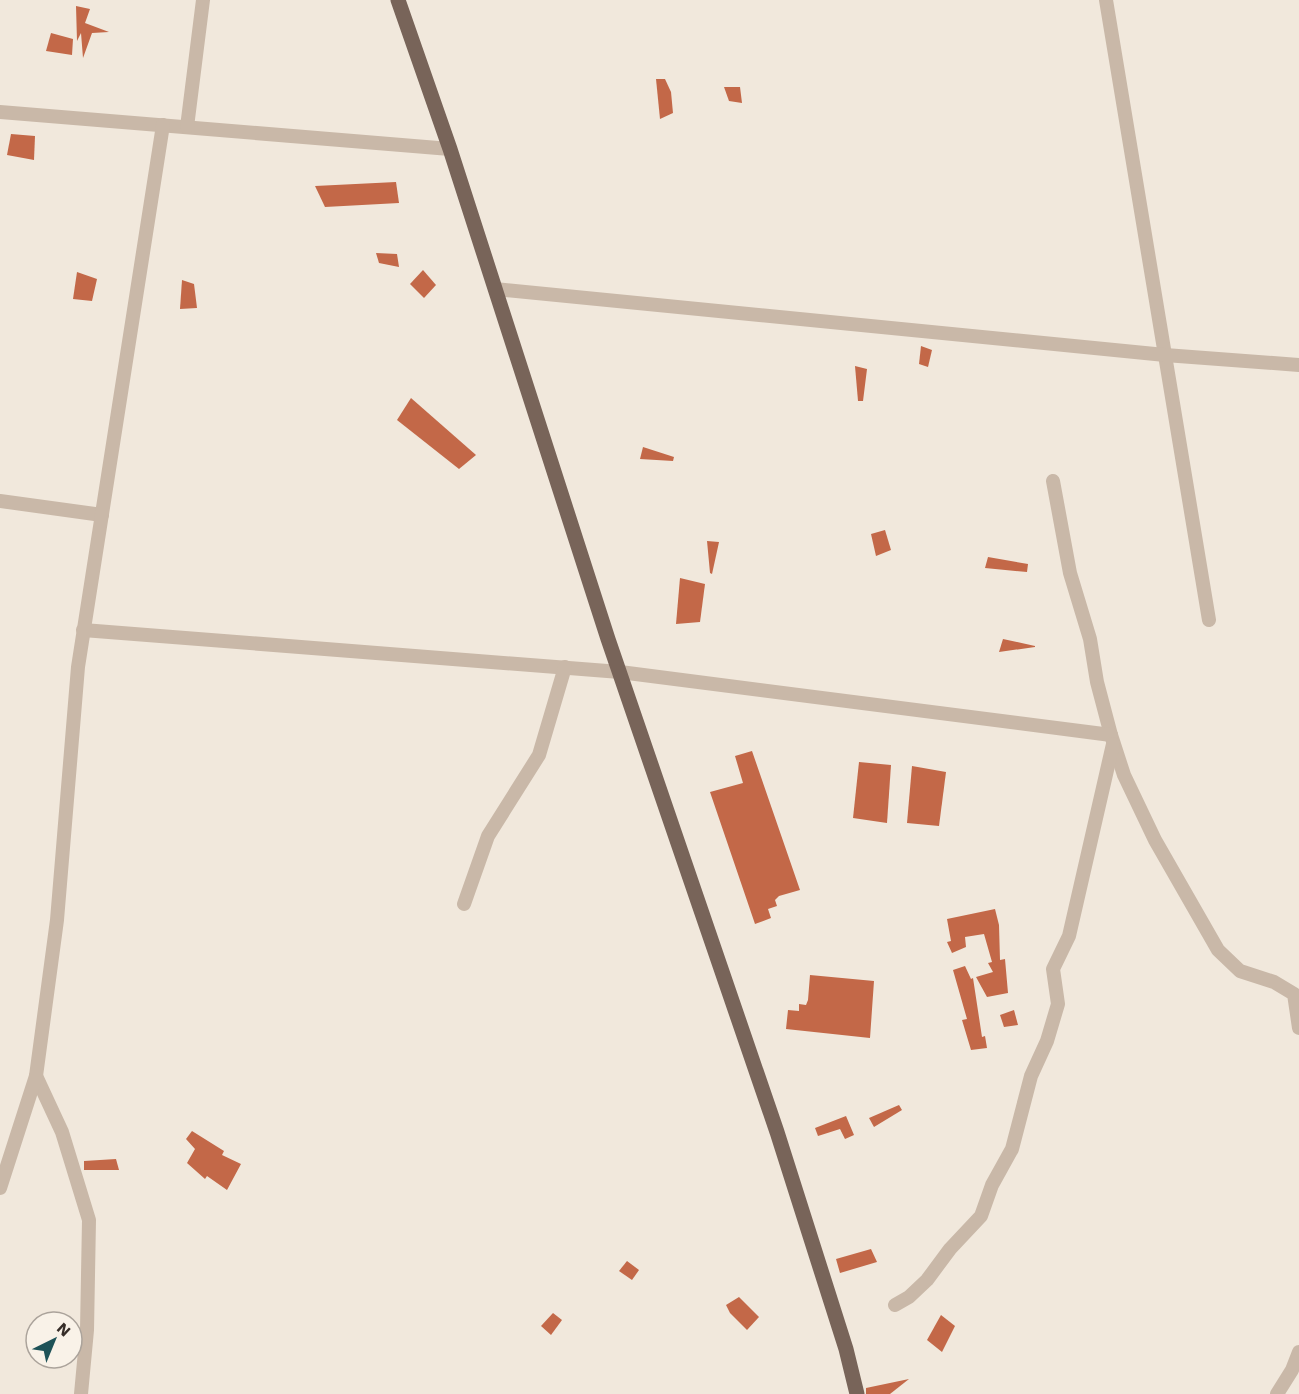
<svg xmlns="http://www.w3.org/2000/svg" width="1299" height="1394" viewBox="0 0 1299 1394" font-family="'Work Sans',sans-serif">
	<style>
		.building { fill: #c36848 }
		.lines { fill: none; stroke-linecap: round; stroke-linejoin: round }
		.street { stroke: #c9b8a8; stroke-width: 14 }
		.primary { stroke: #786459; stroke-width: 15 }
	</style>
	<rect width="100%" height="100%" fill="#f1e8dc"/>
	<g class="building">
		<polygon points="76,6 90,9 85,23 109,32 92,33 83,58 81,33 77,41"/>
		<polygon points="51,33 73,39 72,55 46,51"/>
		<polygon points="656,79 665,79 671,92 673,113 660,119"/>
		<polygon points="724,87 740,87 742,103 729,101"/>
		<polygon points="11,134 35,136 34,160 7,155"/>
		<polygon points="396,182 399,203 325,207 315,186"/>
		<polygon points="376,253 397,254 399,267 379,263"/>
		<polygon points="423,270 436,285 424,298 410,284"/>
		<polygon points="77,272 97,279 92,301 73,299"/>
		<polygon points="182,280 194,284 197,308 180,309"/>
		<polygon points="921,346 932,350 928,367 919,364"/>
		<polygon points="855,366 867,369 863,401 858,401"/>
		<polygon points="411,398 476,455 459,469 397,420"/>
		<polygon points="643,447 674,457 673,461 640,459"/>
		<polygon points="885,530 891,550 876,556 871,534"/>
		<polygon points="707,541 719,542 712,574 710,573"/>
		<polygon points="988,557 1028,564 1027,572 985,568"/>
		<polygon points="680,578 705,584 700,622 676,624"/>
		<polygon points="1003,639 1035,646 1035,647 999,652"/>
		<polygon points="752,751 800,890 779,896 775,900 777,906 768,909 771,918 755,924 710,792 743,783 735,756"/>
		<polygon points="859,762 891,765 887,823 853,818"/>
		<polygon points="912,766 946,772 939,826 907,823"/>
		<polygon points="995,909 999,925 1000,960 1005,959 1008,993 987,997 976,977 993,972 988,963 992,962 984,934 965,937 966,947 952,953 947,942 951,941 947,919"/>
		<polygon points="965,966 971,979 973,978 982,1037 985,1036 987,1048 971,1050 962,1020 967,1019 953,970"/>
		<polygon points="810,975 874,981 870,1038 786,1029 788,1010 799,1011 799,1004 806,1005 808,1000"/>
		<polygon points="1014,1010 1018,1025 1004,1027 1000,1015"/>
		<polygon points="899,1105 902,1110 874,1127 869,1118"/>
		<polygon points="846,1116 854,1135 845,1139 840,1129 818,1136 815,1128"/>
		<polygon points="192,1131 224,1151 222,1155 241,1164 227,1190 207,1176 205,1179 187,1163 195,1149 186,1139"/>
		<polygon points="116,1159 119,1170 84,1170 84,1161"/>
		<polygon points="871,1249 877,1262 840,1273 836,1259"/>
		<polygon points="627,1261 639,1270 632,1280 619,1271"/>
		<polygon points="739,1297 759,1317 747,1330 730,1313 726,1305"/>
		<polygon points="553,1313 562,1320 551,1335 541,1326"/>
		<polygon points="941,1315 955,1326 942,1352 927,1340"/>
		<polygon points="909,1379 890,1394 866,1394 866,1388"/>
	</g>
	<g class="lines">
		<g class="street">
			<polyline points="1106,0 1209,620"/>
			<polyline points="0,112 450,149"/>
			<polyline points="187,127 203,0"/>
			<polyline points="495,289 1165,355 1299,365"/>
			<polyline points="1053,481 1070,573 1090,639 1097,682 1111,735 1124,775 1155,840 1218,950 1240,971 1274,982 1294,994 1299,1028"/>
			<polyline points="0,501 102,515"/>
			<polyline points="83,630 620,672 1111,735"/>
			<polyline points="464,904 488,836 539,755 565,667"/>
			<polyline points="36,1076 62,1132 89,1220 87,1330 81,1394"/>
			<polyline points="0,1188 36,1076 57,920 78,667 163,125"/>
			<polyline points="895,1305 909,1297 927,1280 950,1249 981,1216 992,1185 1012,1149 1031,1076 1047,1041 1058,1004 1053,969 1069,936 1113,744"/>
			<polyline points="1277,1394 1292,1370 1299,1352"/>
		</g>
		<polyline class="primary" points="398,0 450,149 608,639 777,1132 846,1349 857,1394"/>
	</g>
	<g transform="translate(54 1340) rotate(43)"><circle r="28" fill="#f9f2e8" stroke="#aba39b" stroke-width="1.5"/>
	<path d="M0-4.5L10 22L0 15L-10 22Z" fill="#1e5257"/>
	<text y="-9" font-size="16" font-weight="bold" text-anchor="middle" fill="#362d28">N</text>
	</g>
</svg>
